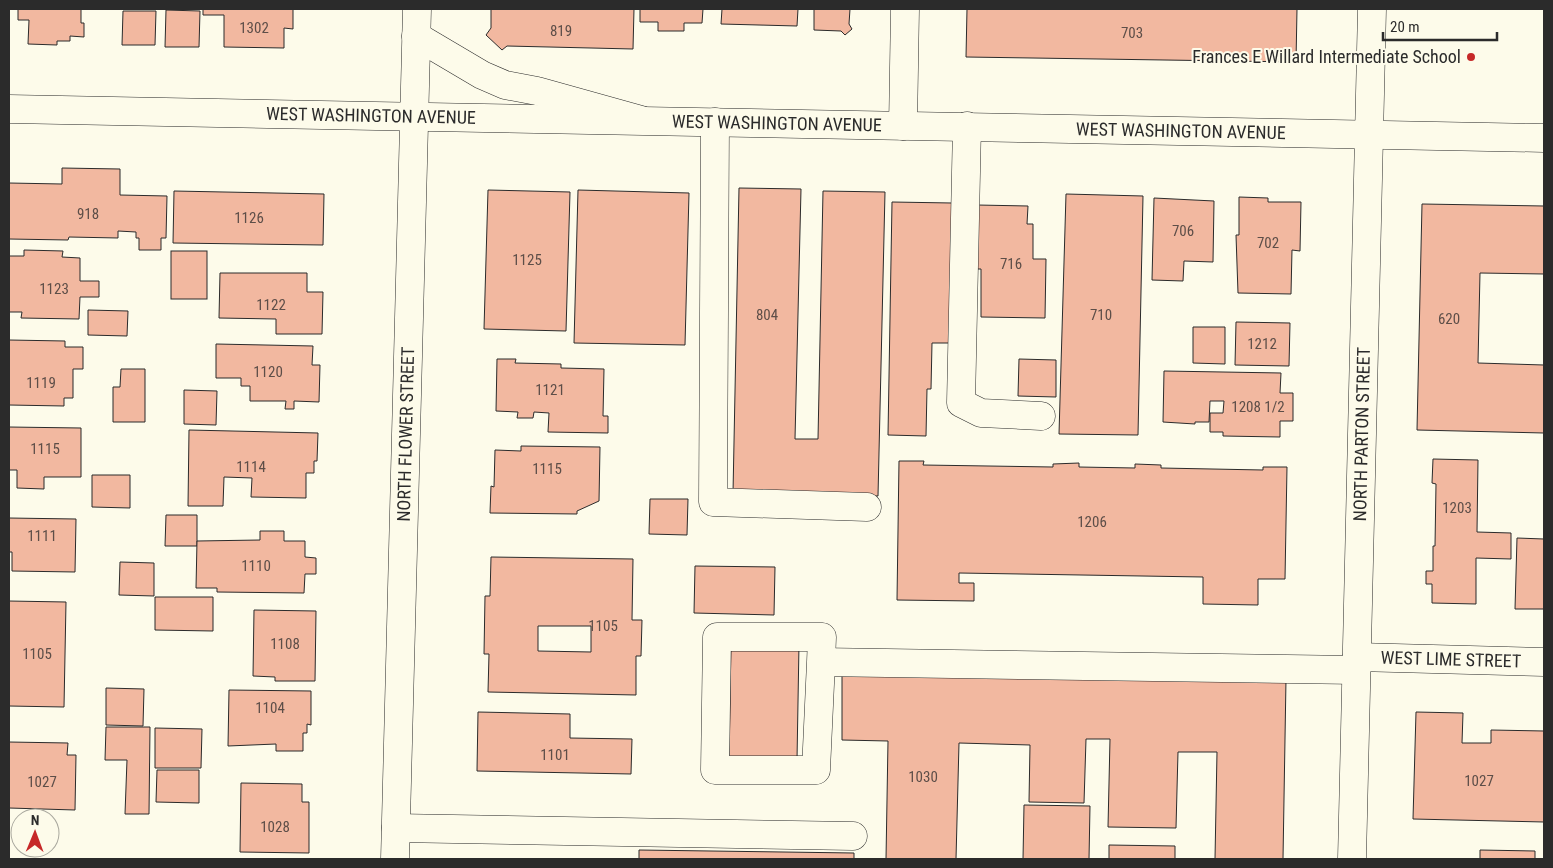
<svg xmlns="http://www.w3.org/2000/svg" width="1553" height="868" viewBox="0 0 1553 868" font-family="'Roboto Condensed',sans-serif">
	<style>
		.building { fill: #f2b8a0; stroke: #2b2b2b; fill-rule: evenodd }
		.lines { fill: none; stroke-linecap: round; stroke-linejoin: round }
		.minor-casing { stroke: #2b2b2b; stroke-width: 29 }
		.major-casing { stroke: #2b2b2b; stroke-width: 29 }
		.minor { stroke: #fdfbea; stroke-width: 28 }
		.major { stroke: #fdfbea; stroke-width: 28 }
		.poi-dot { fill: #c62828; stroke: #fdfbea; stroke-width: 2 }
		.labels { text-anchor: middle; stroke-width: 4; stroke-linejoin: round; paint-order: stroke }
		.number-label { font-size: 15px; fill: #5d4e48 }
		.poi-label { font-size: 18px; fill: #2b2b2b; stroke: #fdfbea; text-anchor: end }
		.street-label { font-size: 18px; fill: #2b2b2b; stroke: #fdfbea }
	</style>
	<rect width="100%" height="100%" fill="#fdfbea"/>
	<g class="building">
		<polygon points="18,9 81,9 81,23 84,23 84,37 70,36 70,41 57,41 57,45 28,44 29,20 18,20"/>
		<polygon points="203,9 293,9 293,29 284,28 284,48 224,47 224,15 203,15"/>
		<polygon points="491,9 634,9 633,49 507,46 502,50 486,35 491,28"/>
		<polygon points="640,9 703,9 702,23 684,23 684,31 658,31 658,22 640,22"/>
		<polygon points="722,9 798,9 797,26 721,24"/>
		<polygon points="814,9 850,9 849,24 852,29 845,35 841,31 814,30"/>
		<polygon points="967,9 1297,9 1296,62 966,57"/>
		<polygon points="166,10 200,11 199,47 165,47"/>
		<polygon points="123,11 156,11 155,45 122,45"/>
		<polygon points="62,168 120,169 120,195 167,196 166,238 161,238 161,250 139,250 139,238 136,238 136,232 118,231 118,238 69,237 68,240 9,239 9,183 62,184"/>
		<polygon points="739,188 801,189 795,439 818,439 823,191 885,192 878,496 733,493"/>
		<polygon points="488,190 570,192 566,331 484,329"/>
		<polygon points="578,190 689,193 685,345 574,343"/>
		<polygon points="174,191 324,194 323,245 173,243"/>
		<polygon points="1066,194 1143,196 1138,435 1059,434"/>
		<polygon points="1239,197 1268,198 1268,202 1301,202 1300,251 1292,250 1291,294 1238,293 1236,235 1239,235"/>
		<polygon points="1154,198 1214,201 1213,262 1184,261 1183,281 1152,280"/>
		<polygon points="892,202 952,203 950,343 932,343 931,389 927,389 926,436 888,435"/>
		<polygon points="1422,204 1544,206 1544,274 1480,273 1478,363 1544,365 1544,433 1417,430"/>
		<polygon points="977,205 1028,206 1027,224 1033,224 1033,259 1046,259 1045,318 981,317 981,269 976,269"/>
		<polygon points="24,250 63,251 62,257 80,258 80,281 99,281 99,297 80,297 79,319 21,318 22,312 9,312 9,256 24,256"/>
		<rect x="171" y="251" width="36" height="48"/>
		<polygon points="220,273 307,273 307,292 323,292 322,334 276,334 276,319 219,318"/>
		<polygon points="88,310 128,311 127,336 88,335"/>
		<polygon points="1236,322 1290,323 1289,366 1235,365"/>
		<polygon points="1193,327 1225,327 1225,364 1193,363"/>
		<polygon points="9,340 65,341 65,347 83,347 83,369 73,369 73,398 64,398 64,406 9,405"/>
		<polygon points="216,344 313,346 312,365 320,365 319,402 294,401 294,409 285,409 286,401 250,401 250,386 241,386 241,378 216,378"/>
		<polygon points="497,359 516,359 515,363 561,364 561,368 604,369 603,416 608,416 608,433 548,432 549,413 534,412 533,418 517,418 518,412 496,411"/>
		<polygon points="1019,359 1056,360 1056,397 1018,396"/>
		<polygon points="121,369 145,369 145,422 113,422 113,387 120,387"/>
		<polygon points="1164,371 1281,373 1280,393 1293,393 1293,421 1280,421 1280,437 1223,436 1223,432 1210,432 1210,413 1223,413 1224,401 1210,401 1209,422 1195,422 1195,424 1163,422"/>
		<polygon points="184,390 217,391 216,425 184,424"/>
		<polygon points="9,427 81,428 81,477 44,477 44,489 17,488 17,470 9,470"/>
		<polygon points="189,430 318,433 317,461 314,461 314,473 306,473 306,498 251,497 252,478 224,477 223,506 188,506"/>
		<polygon points="521,446 600,447 599,501 577,511 577,514 490,513 491,486 494,487 495,450 521,451"/>
		<polygon points="1433,459 1478,460 1477,532 1511,533 1511,559 1476,558 1476,604 1432,603 1432,584 1426,584 1426,571 1433,571 1433,546 1435,546 1436,484 1432,483"/>
		<polygon points="899,461 924,461 923,465 1053,467 1053,464 1079,463 1079,467 1135,468 1135,464 1161,465 1161,468 1263,470 1263,467 1287,467 1285,579 1258,579 1258,605 1203,604 1203,577 959,573 959,583 974,583 974,601 897,600"/>
		<polygon points="92,475 130,475 130,508 92,507"/>
		<polygon points="650,499 688,499 687,535 649,534"/>
		<polygon points="166,515 197,515 197,546 165,546"/>
		<polygon points="9,518 76,519 75,572 12,571 12,552 9,552"/>
		<polygon points="260,531 284,531 284,541 305,541 305,557 316,558 316,574 305,574 304,593 217,592 217,588 196,588 197,541 260,540"/>
		<polygon points="1517,538 1544,539 1544,609 1515,609"/>
		<path d="M491 557 633 559 632 620H642L641 656H636V695L488 692 489 654H484L485 596H490ZM538 626H591V652L538 651Z"/>
		<polygon points="120,562 154,563 154,596 119,595"/>
		<polygon points="695,566 775,567 774,615 694,613"/>
		<polygon points="155,597 213,597 213,631 155,630"/>
		<polygon points="9,601 66,602 64,707 9,706"/>
		<polygon points="254,610 316,611 315,681 275,681 275,677 253,676"/>
		<polygon points="731,643 799,644 797,760 729,759"/>
		<polygon points="842,672 1286,679 1283,859 1215,859 1217,752 1178,752 1176,828 1108,827 1110,739 1086,739 1084,803 1029,802 1030,745 959,743 956,859 886,859 888,741 842,740"/>
		<polygon points="106,688 144,689 143,726 106,725"/>
		<polygon points="229,690 311,691 311,725 307,724 307,733 303,733 303,751 276,751 276,744 228,746"/>
		<polygon points="478,712 570,714 570,738 632,739 631,774 477,771"/>
		<polygon points="1416,712 1463,713 1462,743 1491,743 1491,730 1544,731 1544,822 1413,819"/>
		<polygon points="106,727 150,727 149,814 125,814 127,760 105,760"/>
		<polygon points="155,728 202,729 201,768 155,768"/>
		<polygon points="9,742 68,743 67,755 76,755 75,810 9,808"/>
		<polygon points="157,770 199,770 199,803 156,802"/>
		<polygon points="241,783 302,784 302,802 309,802 309,853 240,852"/>
		<polygon points="1024,805 1090,806 1089,859 1023,859"/>
		<polygon points="1109,845 1175,846 1175,859 1109,859"/>
		<polygon points="639,850 854,853 854,859 639,859"/>
		<polygon points="1480,850 1535,851 1535,859 1480,859"/>
	</g>
	<g class="lines">
		<g class="minor-casing">
			<g id="minor">
				<path id="s1" d="M9 109 1544 138"/>
				<polyline points="715,122 713,502 867,507"/>
				<polyline points="903,126 905,9"/>
				<polyline points="967,126 961,403 981,413 1041,416"/>
				<path id="s2" d="M1357 657 1544 662"/>
				<polyline points="821,662 822,637 717,637 715,770 816,770 821,662 1356,670"/>
				<polyline points="396,828 853,836"/>
				<path id="s3" d="M1352 859 1372 9"/>
			</g>
		</g>
		<g class="major-casing">
			<g id="major">
				<polyline points="416,36 482,75 505,85 537,91 641,120"/>
				<path id="s4" d="M395 859 417 9"/>
			</g>
		</g>
		<use href="#minor" class="minor"/>
		<use href="#major" class="major"/>
	</g>
	<circle class="poi-dot" cx="1471" cy="57" r="5"/>
	<g class="labels">
		<g class="number-label">
			<text x="254" y="33">1302</text>
			<text x="561" y="36">819</text>
			<text x="1132" y="38">703</text>
			<text x="88" y="219">918</text>
			<text x="249" y="223">1126</text>
			<text x="1183" y="236">706</text>
			<text x="1268" y="248">702</text>
			<text x="527" y="265">1125</text>
			<text x="1011" y="269">716</text>
			<text x="54" y="294">1123</text>
			<text x="271" y="310">1122</text>
			<text x="767" y="320">804</text>
			<text x="1101" y="320">710</text>
			<text x="1449" y="324">620</text>
			<text x="1262" y="349">1212</text>
			<text x="268" y="377">1120</text>
			<text x="41" y="388">1119</text>
			<text x="550" y="395">1121</text>
			<text x="1258" y="412">1208 1/2</text>
			<text x="45" y="454">1115</text>
			<text x="251" y="472">1114</text>
			<text x="547" y="474">1115</text>
			<text x="1457" y="513">1203</text>
			<text x="1092" y="527">1206</text>
			<text x="42" y="541">1111</text>
			<text x="256" y="571">1110</text>
			<text x="603" y="631">1105</text>
			<text x="285" y="649">1108</text>
			<text x="37" y="659">1105</text>
			<text x="270" y="713">1104</text>
			<text x="555" y="760">1101</text>
			<text x="923" y="782">1030</text>
			<text x="1479" y="786">1027</text>
			<text x="42" y="787">1027</text>
			<text x="275" y="832">1028</text>
		</g>
		<g class="poi-label">
			<text x="1461" y="63">Frances E Willard Intermediate School</text>
		</g>
		<g class="street-label">
			<text dy="6" stroke="none"><textPath href="#s1" startOffset="362">WEST WASHINGTON AVENUE</textPath></text>
			<text dy="6" stroke="none"><textPath href="#s1" startOffset="768">WEST WASHINGTON AVENUE</textPath></text>
			<text dy="6" stroke="none"><textPath href="#s1" startOffset="1172">WEST WASHINGTON AVENUE</textPath></text>
			<text dy="6" stroke="none"><textPath href="#s4" startOffset="425">NORTH FLOWER STREET</textPath></text>
			<text dy="6" stroke="none"><textPath href="#s3" startOffset="425">NORTH PARTON STREET</textPath></text>
			<text dy="6" stroke="none"><textPath href="#s2" startOffset="94">WEST LIME STREET</textPath></text>
		</g>
	</g>
	<rect width="1553" height="868" fill="none" stroke="#2b2b2b" stroke-width="20"/>
	<g transform="translate(35 833) rotate(1)"><circle r="24" fill="#fdfbea" stroke="#a9a89e"/>
	<path d="M0-4L9 19L0 12L-9 19Z" fill="#c62828"/>
	<text y="-8" font-size="14" font-weight="bold" text-anchor="middle" fill="#2b2b2b">N</text>
	</g>
	<path d="M1383 32v8h114v-8" fill="none" stroke="#2b2b2b" stroke-width="2.5"/>
	<text x="1390" y="32" font-size="15" fill="#2b2b2b" stroke="#fdfbea" stroke-width="4" paint-order="stroke">20 m</text>
</svg>
